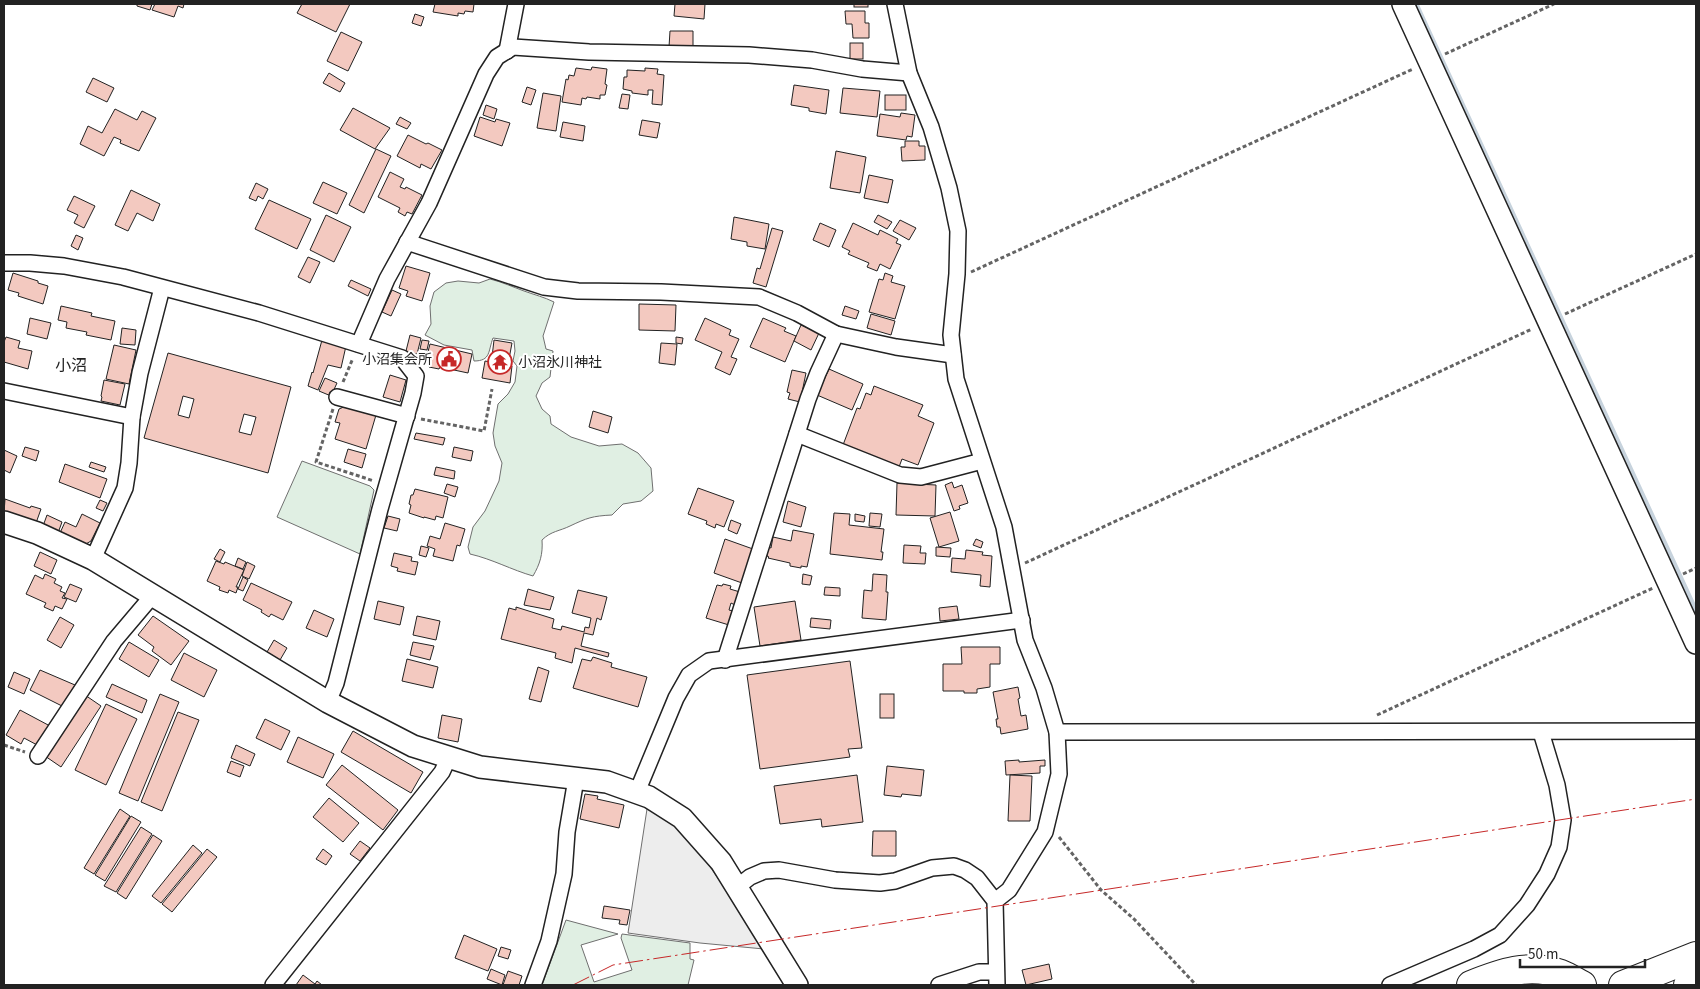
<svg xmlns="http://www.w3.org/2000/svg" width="1700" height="989" viewBox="0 0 1700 989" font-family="'Source Sans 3','Noto Sans JP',sans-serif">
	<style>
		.green { fill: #e0efe3; stroke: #6f6f6f }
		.parking { fill: #ededed; stroke: #6f6f6f }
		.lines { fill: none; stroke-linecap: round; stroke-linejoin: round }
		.stream { stroke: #c7d3dd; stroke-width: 5 }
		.building { fill: #f3c9c0; stroke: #222; fill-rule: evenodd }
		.street-casing { stroke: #222; stroke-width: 18 }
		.secondary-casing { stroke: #222; stroke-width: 24 }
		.highway-casing { stroke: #222; stroke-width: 30 }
		.path { stroke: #646464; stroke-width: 3; stroke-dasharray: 4 2.5; stroke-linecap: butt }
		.street { stroke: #fff; stroke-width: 15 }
		.secondary { stroke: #fff; stroke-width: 21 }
		.highway { stroke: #fff; stroke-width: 28 }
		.power { stroke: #c62828; stroke-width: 1; stroke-dasharray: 18 4 2.5 4; stroke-linecap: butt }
		.labels { text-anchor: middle; stroke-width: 4; stroke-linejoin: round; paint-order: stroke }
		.poi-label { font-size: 14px; fill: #222; stroke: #fff; text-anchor: end }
		.quarter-label { font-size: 16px; fill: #222; stroke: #fff }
	</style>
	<rect width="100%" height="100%" fill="#fff"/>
	<g class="green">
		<path d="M490 279C502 282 513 287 524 291 535 295 544 297 554 302L543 336 546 349 553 351 550 377 542 383 536 396 542 409 550 416 551 424 571 437 599 446 622 444 638 453 651 468 653 491 641 501 623 504 612 515C592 516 587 518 570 526 560 531 551 531 542 540 543 554 540 564 533 576 512 570 492 559 470 554L468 547 473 527 485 511 499 481 502 463 495 446 493 433 498 404 508 394 515 382 517 366 513 361 515 351 514 341 493 338C488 351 491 361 474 361L472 350 444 345 425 335 431 324 430 306 434 292 446 283 458 281 479 283Z"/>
		<polygon points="302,461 370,486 374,490 360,554 277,517"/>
		<polygon points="566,920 618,934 581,945 594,982 632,970 621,938 622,934 690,943 690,959 694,960 688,985 542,985"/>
	</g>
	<polygon class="parking" points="647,809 665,818 681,830 700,852 728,893 764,949 700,943 628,933"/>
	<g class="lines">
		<polyline class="stream" points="1416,4 1696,611"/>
	</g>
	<g class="building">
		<polygon points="137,4 152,4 150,10 137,6"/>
		<polygon points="155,4 184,4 183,8 178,6 174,17 152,10"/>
		<polygon points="302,4 350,4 336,32 297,13"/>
		<polygon points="435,4 474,4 473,12 465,11 464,14 458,13 458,16 433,12"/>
		<polygon points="675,4 705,4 704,19 674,16"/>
		<rect x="854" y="4" width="14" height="3"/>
		<polygon points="845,11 865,11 865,23 869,23 869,38 853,38 852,24 846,24"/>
		<polygon points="415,14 424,17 421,26 412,23"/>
		<polygon points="670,31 693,31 693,48 669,47"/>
		<polygon points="341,32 362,42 348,71 327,61"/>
		<rect x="850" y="43" width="13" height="16"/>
		<polygon points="592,67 607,69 605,84 607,85 605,95 600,95 600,99 587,97 586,99 582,98 581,105 562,102 566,79 568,80 569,75 574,76 576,68 591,70"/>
		<polygon points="645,68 658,69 657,74 664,75 662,105 652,104 653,90 648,90 648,95 632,93 632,91 623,89 624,77 627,77 627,70 645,71"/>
		<polygon points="329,73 345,83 340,92 323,83"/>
		<polygon points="93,78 114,88 107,102 86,92"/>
		<polygon points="794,85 829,90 826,114 809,111 809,108 791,105"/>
		<polygon points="527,87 536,90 531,105 522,102"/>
		<polygon points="843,88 880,91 877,117 840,113"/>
		<polygon points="543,93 561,96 556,131 537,128"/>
		<polygon points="622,94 630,95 628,109 619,108"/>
		<rect x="885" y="95" width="21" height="15"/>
		<polygon points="486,105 497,109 494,119 483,115"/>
		<polygon points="353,108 390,128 375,149 340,130"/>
		<polygon points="115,109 137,120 142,111 156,118 139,151 120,143 121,140 114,137 104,156 80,144 88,126 102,133"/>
		<polygon points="901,113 915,115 912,137 907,136 906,140 877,136 880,114 900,117"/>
		<polygon points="400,117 411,123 407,129 396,124"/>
		<polygon points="480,117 495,122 496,119 510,123 502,146 474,136"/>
		<polygon points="642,120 660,123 657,138 639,135"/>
		<polygon points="563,122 585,126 583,141 560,137"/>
		<polygon points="408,135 426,144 428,143 442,150 431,169 421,164 420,168 397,156"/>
		<polygon points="905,141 919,141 919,146 925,146 925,160 902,161 901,147 905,147"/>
		<polygon points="376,149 391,156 364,213 349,205"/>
		<polygon points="836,151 866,157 860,193 830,188"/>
		<polygon points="390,172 404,179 400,187 405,189 406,187 422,195 412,214 407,212 405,216 398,212 400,208 378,197"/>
		<polygon points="869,175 893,180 888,203 864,198"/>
		<polygon points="323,182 347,193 337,214 313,203"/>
		<polygon points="256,183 268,189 263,199 258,196 256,201 249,198"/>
		<polygon points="131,190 160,204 153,221 137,213 128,231 115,225"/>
		<polygon points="74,196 95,206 84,228 74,223 78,215 67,210"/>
		<polygon points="269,200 311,219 297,249 255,229"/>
		<polygon points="326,215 351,227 334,262 310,250"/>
		<polygon points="878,215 892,222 887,229 874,222"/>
		<polygon points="734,217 769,224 765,249 747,246 747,242 731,239"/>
		<polygon points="900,220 916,228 909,240 893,231"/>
		<polygon points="820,223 836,230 829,247 813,240"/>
		<polygon points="853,223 878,235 880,230 898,239 896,243 901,245 890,269 880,264 877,271 867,267 869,263 848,254 850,251 842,247"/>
		<polygon points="772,228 783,231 766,287 753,283 757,268 760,269"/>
		<polygon points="76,235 83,238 78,250 71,246"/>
		<polygon points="308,257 320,262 310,283 298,277"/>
		<polygon points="406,266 430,273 422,301 406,296 408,291 399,288"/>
		<polygon points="13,273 38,281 38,283 48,286 43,304 18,296 19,293 8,290"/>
		<polygon points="885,273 893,276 891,282 905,286 895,319 869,312 879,279 883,280"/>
		<polygon points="351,280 371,289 368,296 348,286"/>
		<polygon points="392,290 401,294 391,316 382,312"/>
		<polygon points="639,304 676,305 675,331 639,330"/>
		<polygon points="61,306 92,313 91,316 115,321 111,340 86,335 87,332 66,328 67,322 58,320"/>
		<polygon points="845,306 859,311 856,319 842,315"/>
		<polygon points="871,314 895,321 891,335 867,328"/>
		<polygon points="30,318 51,323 47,339 27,334"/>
		<polygon points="705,318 731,330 729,335 739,339 731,357 737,359 730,375 715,368 722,352 695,340"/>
		<polygon points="763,318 786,328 784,331 796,336 785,362 750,347"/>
		<polygon points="801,325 819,333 811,350 794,341"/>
		<polygon points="122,328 136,330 135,345 120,344"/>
		<polygon points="410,335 421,338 417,354 406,351"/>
		<polygon points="6,337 20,341 18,348 32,351 28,369 4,362 4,342"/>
		<polygon points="676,337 683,338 682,344 676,343"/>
		<polygon points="322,340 346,346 341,368 328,365 318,390 308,386 312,372 313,373"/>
		<polygon points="422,340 429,341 427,350 420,349"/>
		<polygon points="494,340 512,343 509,359 504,359 503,365 512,366 510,383 482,378 485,361 496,363 497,358 492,357"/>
		<polygon points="661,343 677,344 675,365 659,363"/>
		<polygon points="430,344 472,354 468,373 440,367 439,369 429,367 429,364 425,363"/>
		<polygon points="114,345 136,350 129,384 106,379"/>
		<path d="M168 353 291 387 268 473 144 438ZM183 396 194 399 189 418 178 415ZM244 414 256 417 251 435 239 432Z"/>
		<polygon points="829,369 863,384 852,410 817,395"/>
		<polygon points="792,370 806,373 800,402 788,399 790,393 787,392"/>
		<polygon points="390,375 406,380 400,402 383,397"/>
		<polygon points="325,378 337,383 331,396 319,391"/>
		<polygon points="104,380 125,384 120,405 101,401 102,397 101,396"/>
		<polygon points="874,386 923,405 918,416 934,423 918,465 902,459 899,467 843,445 857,408 860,409 866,393 871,395"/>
		<polygon points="346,406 376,415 366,449 335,439 340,423 335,422 339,409"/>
		<polygon points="593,411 612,417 608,433 589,427"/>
		<polygon points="416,433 445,438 443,445 414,439"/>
		<polygon points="25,447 39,451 36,461 22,456"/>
		<polygon points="454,447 473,451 471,461 452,457"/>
		<polygon points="348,449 366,454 362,468 344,462"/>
		<polygon points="4,450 17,456 10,473 4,470"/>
		<polygon points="91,462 106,467 104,472 89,467"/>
		<polygon points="65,464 107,479 100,498 59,482"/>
		<polygon points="436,467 455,471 454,479 434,475"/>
		<polygon points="952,482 954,488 962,485 968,503 959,506 960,509 954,511 945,485"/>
		<polygon points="897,483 936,485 935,516 896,515"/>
		<polygon points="447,484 458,487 455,497 444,493"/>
		<polygon points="698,488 734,501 724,527 716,524 715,528 706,524 707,521 688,514"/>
		<polygon points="415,489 448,497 443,518 436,516 435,520 424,517 424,518 409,513 411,505 409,504 411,495 413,495"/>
		<polygon points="5,499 30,508 31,506 41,509 36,523 4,513"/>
		<polygon points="100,500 107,503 103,511 96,508"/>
		<polygon points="788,501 806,507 801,527 783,522"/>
		<polygon points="950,512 959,541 939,547 930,518"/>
		<polygon points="834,513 850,514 849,525 884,529 881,552 883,552 882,560 830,554"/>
		<polygon points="870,513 882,514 880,527 869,526"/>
		<polygon points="82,514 100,523 91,541 84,545 60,533 65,522 76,527"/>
		<polygon points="855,514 865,516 864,522 855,521"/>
		<polygon points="47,515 62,522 58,533 43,526"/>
		<polygon points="388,516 400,519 397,531 384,528"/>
		<polygon points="731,520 741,524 737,534 728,530"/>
		<polygon points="445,523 465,529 460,546 457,545 453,561 433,556 435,549 427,546 430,536 440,539"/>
		<polygon points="793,530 814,534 807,567 801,566 801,568 790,566 790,563 768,558 769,557 767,556 768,547 771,548 773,537 791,541"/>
		<polygon points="725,539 753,549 742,583 714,573"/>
		<polygon points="976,539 983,542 981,548 973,545"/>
		<polygon points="904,545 921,546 920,553 926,553 925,564 903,563"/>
		<polygon points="421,546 429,548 426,557 419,555"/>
		<polygon points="936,547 951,548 950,557 936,556"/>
		<polygon points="220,549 225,552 220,562 214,559"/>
		<polygon points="966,550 983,552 982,555 992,556 990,587 980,586 981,575 951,572 952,558 965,559"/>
		<polygon points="40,552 57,560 51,574 34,566"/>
		<polygon points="394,553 412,557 411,561 418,562 415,575 397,571 398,568 391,566"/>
		<polygon points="238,558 246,562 243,569 235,566"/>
		<polygon points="216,561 224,564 225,562 244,570 236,587 238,587 236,593 229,590 228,593 219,590 220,587 207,581"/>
		<polygon points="247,562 255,566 249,579 242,576"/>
		<polygon points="45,574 56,579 54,583 62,587 60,591 65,593 62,598 67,599 62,609 55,606 53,611 44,607 46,603 26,594 35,575 43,579"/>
		<polygon points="803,574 812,576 810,585 802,584"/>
		<polygon points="873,574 887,575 886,592 888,592 886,620 862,618 864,590 872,591"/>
		<polygon points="243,577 248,580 243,591 238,589"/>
		<polygon points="251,583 292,602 283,620 271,614 269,617 261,612 262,610 243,600"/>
		<polygon points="70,584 82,589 76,602 64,597"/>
		<polygon points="723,584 731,586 730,589 740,592 735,605 731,603 729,610 733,611 729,625 706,618 717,585 722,586"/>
		<polygon points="825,587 840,588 840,596 824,595"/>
		<polygon points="528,589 554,597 550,610 524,605"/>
		<polygon points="578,590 607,597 601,620 597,618 593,635 584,633 581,646 609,653 608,657 575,648 572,663 555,658 556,653 501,639 509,608 516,610 516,607 554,619 552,628 561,630 562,626 584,632 585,627 589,628 591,618 572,613"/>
		<polygon points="378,601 404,607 400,625 374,619"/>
		<polygon points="795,601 801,640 760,646 754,607"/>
		<polygon points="957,606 959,619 940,621 939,608"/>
		<polygon points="314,610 334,619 327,637 306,628"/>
		<polygon points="153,616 189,641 171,665 152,651 154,647 138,635"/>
		<polygon points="417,616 440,621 436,640 413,635"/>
		<polygon points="60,617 74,625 61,648 47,640"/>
		<polygon points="811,618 831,620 830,629 810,627"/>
		<polygon points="274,640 287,648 280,660 267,652"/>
		<polygon points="129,642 159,660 149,677 119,659"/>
		<polygon points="413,642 434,646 430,660 410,655"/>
		<polygon points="961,647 1000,647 1000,664 990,664 990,687 977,689 977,693 964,693 964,691 943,691 943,664 962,664"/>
		<polygon points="184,653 217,670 204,697 171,680"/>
		<polygon points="593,657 612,663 611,667 647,677 638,707 573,688 582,659 591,661"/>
		<polygon points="407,659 438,667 433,688 402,681"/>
		<polygon points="850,661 862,748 848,749 850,757 760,769 747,675"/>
		<polygon points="538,667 549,671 541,702 529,699"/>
		<polygon points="40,670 75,685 64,707 30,690"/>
		<polygon points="14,672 30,679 24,694 8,687"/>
		<polygon points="112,684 147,700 142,713 106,697"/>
		<polygon points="1018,687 1020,698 1018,699 1021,716 1026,715 1028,729 1001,734 1000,727 997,727 996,719 998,719 993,692"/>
		<polygon points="160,694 179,702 138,801 119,793"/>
		<rect x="880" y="694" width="14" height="24"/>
		<polygon points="85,695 101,706 61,767 45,756"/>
		<polygon points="106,704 137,719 106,785 75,770"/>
		<polygon points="20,710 50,726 39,746 24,738 21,744 6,735"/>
		<polygon points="178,712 199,720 162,811 141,802"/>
		<polygon points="442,715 462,719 458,742 438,738"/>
		<polygon points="265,719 290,731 281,750 256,738"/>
		<polygon points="353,731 423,772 411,793 341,752"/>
		<polygon points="298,737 334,754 323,778 287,762"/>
		<polygon points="236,745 255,754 250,766 231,758"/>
		<polygon points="1019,760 1019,762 1045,760 1045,766 1040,766 1040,773 1006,775 1005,761"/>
		<polygon points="231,761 244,766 240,777 227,772"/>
		<polygon points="342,765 398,810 383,830 326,785"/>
		<polygon points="887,766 924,770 921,796 902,794 901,797 884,795"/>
		<polygon points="857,775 863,822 822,827 821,819 780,824 774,786"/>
		<polygon points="1010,775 1032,776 1030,821 1008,821"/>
		<polygon points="585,794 598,796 597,799 624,805 619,828 580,819"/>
		<polygon points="329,798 359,823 343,842 313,817"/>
		<polygon points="120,809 130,816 94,874 84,868"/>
		<polygon points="131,816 141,822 105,881 95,875"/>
		<polygon points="141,827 152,834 116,892 104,886"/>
		<polygon points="873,831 896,831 896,856 872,856"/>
		<polygon points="153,835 162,841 126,899 117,893"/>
		<polygon points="360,841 370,848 360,861 350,854"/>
		<polygon points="193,845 202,853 161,903 152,896"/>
		<polygon points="207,849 217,857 172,912 162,904"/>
		<polygon points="323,849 332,856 326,865 316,859"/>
		<polygon points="604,906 630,910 627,925 619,924 620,920 602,918"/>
		<polygon points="464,935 497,949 488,971 455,958"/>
		<polygon points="501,947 511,950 508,959 498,956"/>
		<polygon points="1049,964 1052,979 1026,985 1022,970"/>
		<polygon points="491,969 505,975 502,985 487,979"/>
		<polygon points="508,971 522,976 519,985 503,985"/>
		<polygon points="303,975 315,984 317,981 322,985 296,985"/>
	</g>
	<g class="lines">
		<g class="street-casing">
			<g id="street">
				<polyline points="895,4 909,73 931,127 949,188 958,231 957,274 951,335 956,379 1004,527 1025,640 1044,688 1057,732 1059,774 1045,832 1009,890 995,901"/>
				<polyline points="507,51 516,4"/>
				<polyline points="407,242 544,287 578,291 661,292 759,297 797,313 836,334 896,347 953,355"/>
				<polyline points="4,263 30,263 64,266 123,277 259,313 402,358 416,376 413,393 380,509 336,683 328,702"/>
				<polyline points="359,344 387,279 429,203 486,74 497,57 513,47 589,52 749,55 812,60 862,69 909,73"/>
				<polyline points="4,391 132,417"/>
				<polyline points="337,397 407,416"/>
				<polyline points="797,434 900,475 921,477 982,461"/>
				<polyline points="93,559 125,488 129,463 132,417 140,373 162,288"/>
				<polyline points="725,660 808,399 818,373 836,334"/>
				<polyline points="1057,732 1696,731"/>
				<polyline points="38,756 114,641 153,595"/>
				<polyline points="637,792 676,698 689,675 709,661 1022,620"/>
				<polyline points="736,888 750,877 764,871 779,870 835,880 880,883 895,881 932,868 954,866 965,870 977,878 995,901 997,985"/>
				<polyline points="273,985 442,772 449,757"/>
				<polyline points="533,985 549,941 564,874 567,832 576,779"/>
				<polyline points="939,985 979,972 996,972"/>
				<polyline points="1390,985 1474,949 1500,935 1527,905 1547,874 1559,847 1563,820 1557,785 1541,732"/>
			</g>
		</g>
		<g class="secondary-casing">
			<g id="secondary">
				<polyline points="1403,4 1696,643"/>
				<polyline points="4,522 37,533 93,559 328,702 413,746 480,767 607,782 649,797 682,818 721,862 797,985"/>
			</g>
		</g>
		<g class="highway-casing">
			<g id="highway">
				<path d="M1471 985C1501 973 1528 963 1561 974 1569 977 1576 982 1582 985"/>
				<polyline points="1623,985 1696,956"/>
				<polyline points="1688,985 1696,982"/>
			</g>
		</g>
		<g class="path">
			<polyline points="1445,54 1554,4"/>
			<polyline points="971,272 1413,69"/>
			<polyline points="1565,314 1696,254"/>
			<polyline points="343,382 353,358"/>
			<polyline points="333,409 316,462 374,481"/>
			<polyline points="421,419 484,431 492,389"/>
			<polyline points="1025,563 1532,329"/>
			<polyline points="1683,574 1696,568"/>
			<polyline points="1377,715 1653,588"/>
			<polyline points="4,745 25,752"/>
			<polyline points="1059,837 1101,890 1134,919 1196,985"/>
		</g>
		<use href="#street" class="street"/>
		<use href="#secondary" class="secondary"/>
		<use href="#highway" class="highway"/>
		<polyline class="power" points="573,985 613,965 1696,799"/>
	</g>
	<defs>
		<g id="civic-ring" transform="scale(1.25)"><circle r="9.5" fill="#fff" stroke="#c62828" stroke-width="1.5"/><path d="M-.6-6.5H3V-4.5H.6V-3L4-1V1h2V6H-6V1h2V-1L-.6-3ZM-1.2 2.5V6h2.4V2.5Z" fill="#c62828"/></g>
		<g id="temple-ring" transform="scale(1.25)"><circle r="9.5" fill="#fff" stroke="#c62828" stroke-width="1.5"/><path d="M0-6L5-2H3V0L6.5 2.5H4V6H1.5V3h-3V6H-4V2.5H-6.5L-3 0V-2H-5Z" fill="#c62828"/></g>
	</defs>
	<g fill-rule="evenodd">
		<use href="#civic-ring" x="449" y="359"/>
		<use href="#temple-ring" x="500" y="362"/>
	</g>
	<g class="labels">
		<g class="poi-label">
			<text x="432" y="364">小沼集会所</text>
			<text x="518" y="367" text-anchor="start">小沼氷川神社</text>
		</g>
		<g class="quarter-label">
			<text x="71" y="371">小沼</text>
		</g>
	</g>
	<rect width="1700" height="989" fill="none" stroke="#222222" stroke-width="10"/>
	<path d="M1520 959v8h125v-8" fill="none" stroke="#222222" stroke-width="2.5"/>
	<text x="1528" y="959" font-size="15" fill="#222222" stroke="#ffffff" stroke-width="4" paint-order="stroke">50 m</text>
</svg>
